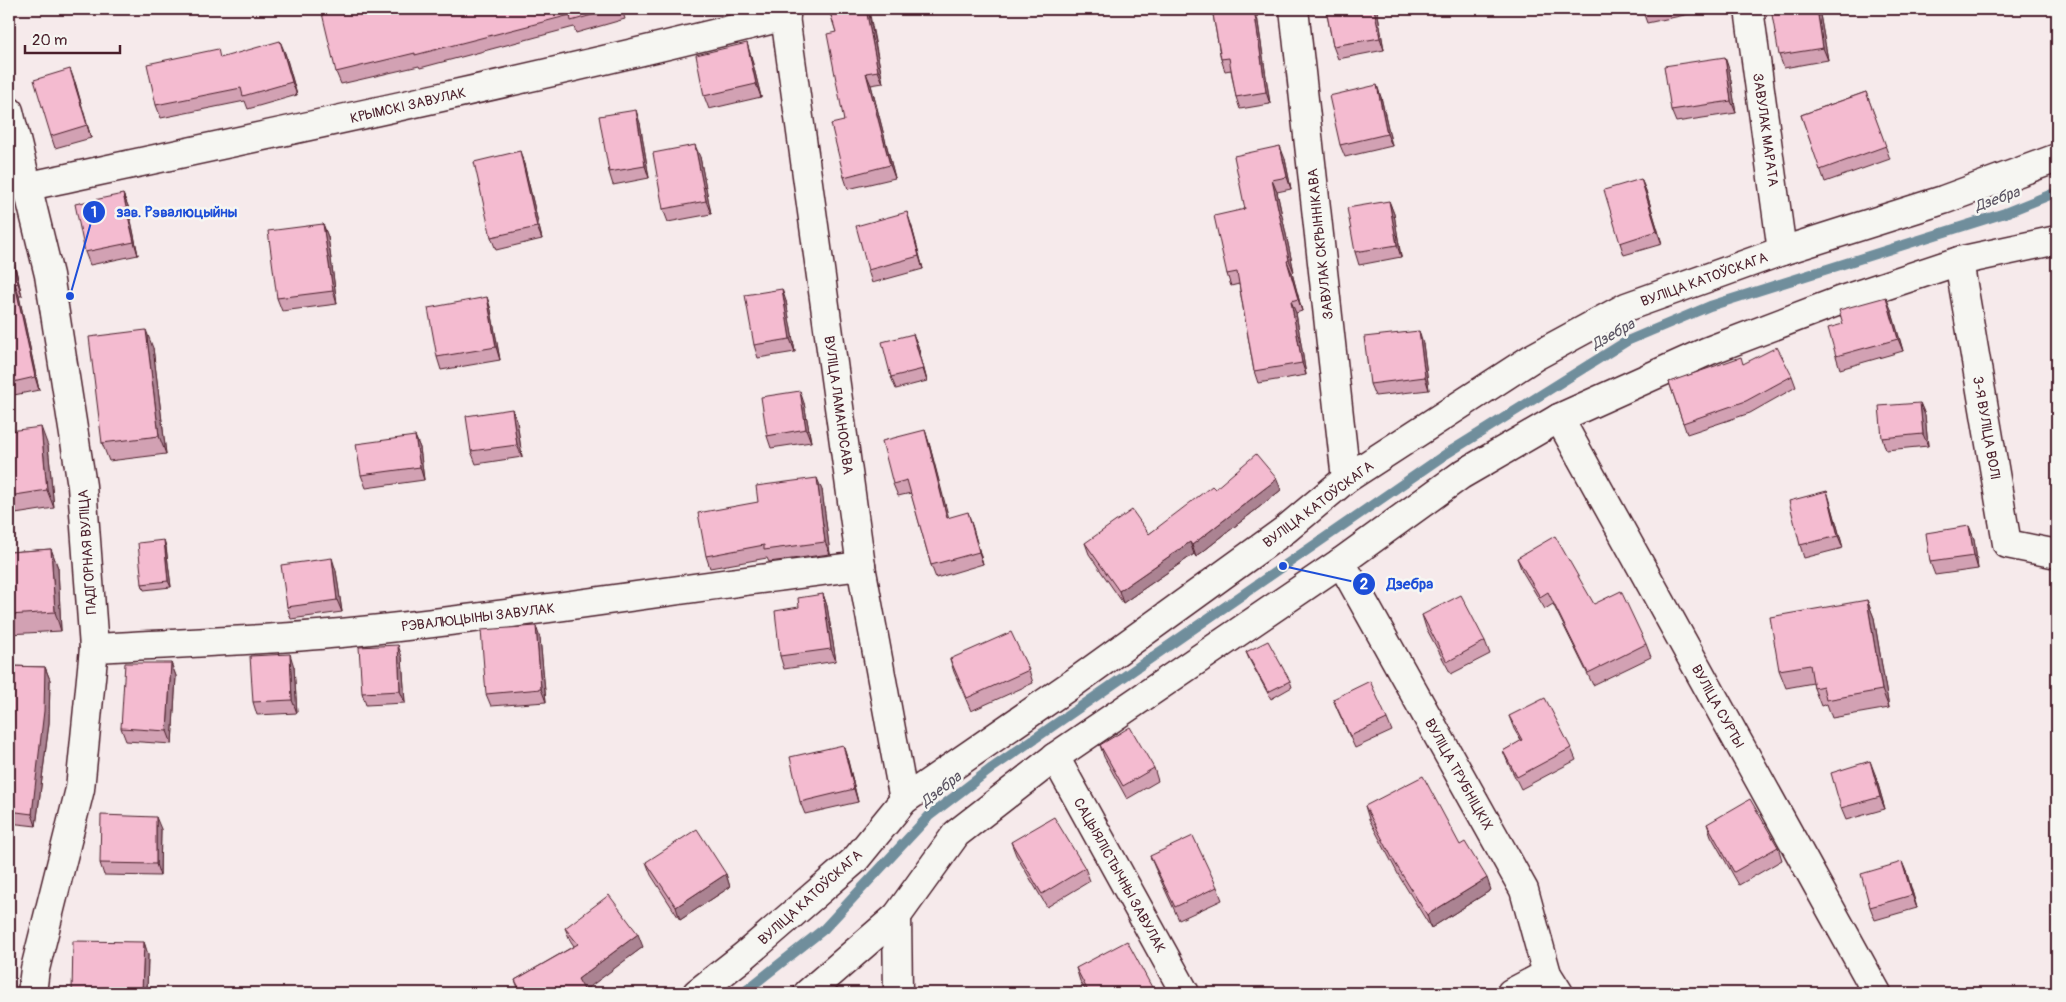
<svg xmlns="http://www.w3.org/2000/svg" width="2066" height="1002" viewBox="0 0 2066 1002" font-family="Pangolin,sans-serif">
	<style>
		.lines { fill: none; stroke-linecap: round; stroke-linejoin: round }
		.stream { stroke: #708e9c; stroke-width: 10 }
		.street-casing { stroke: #4a1f2b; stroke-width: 31 }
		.secondary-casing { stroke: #4a1f2b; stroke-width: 31 }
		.street { stroke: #f6f6f2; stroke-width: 28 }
		.secondary { stroke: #f6f6f2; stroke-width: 28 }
		.wall { fill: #d2a1b3; stroke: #4a1f2b }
		.shaded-wall { fill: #ab8392; stroke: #4a1f2b }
		.building { fill: #f4bbd0; stroke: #4a1f2b }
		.labels { text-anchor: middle; stroke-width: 5; stroke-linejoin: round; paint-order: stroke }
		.street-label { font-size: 14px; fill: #4a1f2b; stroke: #f6f6f2 }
		.water-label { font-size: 15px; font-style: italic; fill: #5d5664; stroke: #f6f6f2 }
		.leader { fill: none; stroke: #1d4ed8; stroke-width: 2 }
		.callout-dot { fill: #1d4ed8; stroke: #f6f6f2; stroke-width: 2 }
		.mark-label { font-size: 15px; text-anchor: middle; font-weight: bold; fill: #fff }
		.callout-label { font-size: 15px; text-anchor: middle; font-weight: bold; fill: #1d4ed8; stroke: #f6f6f2; stroke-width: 5; stroke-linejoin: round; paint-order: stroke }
	</style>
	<rect width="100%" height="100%" fill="#f6eaeb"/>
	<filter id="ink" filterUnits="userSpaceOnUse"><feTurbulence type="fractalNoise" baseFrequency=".02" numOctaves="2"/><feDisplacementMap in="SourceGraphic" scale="10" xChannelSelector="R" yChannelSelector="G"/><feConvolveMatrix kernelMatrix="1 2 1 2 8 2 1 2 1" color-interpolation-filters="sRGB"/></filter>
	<g filter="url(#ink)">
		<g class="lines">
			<polyline class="stream" points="743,993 824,929 929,816 992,768 1446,454 1627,341 1710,306 2005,213 2057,192"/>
			<g class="street-casing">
				<g id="street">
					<polyline points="784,9 861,566 904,800"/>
					<polyline points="1294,9 1346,479"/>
					<polyline points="1749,9 1782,251"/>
					<path d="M29 186C282 132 535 79 786 16"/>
					<polyline points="1959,261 2007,544 2057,554"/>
					<polyline points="1559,418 1877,993"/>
					<polyline points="1341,562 1524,890 1547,974 1559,993"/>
					<path d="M94 648C176 643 259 641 341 633 515 616 687 587 861 566"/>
					<polyline points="1055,757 1185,993"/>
					<polyline points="897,916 898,993"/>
					<polyline points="697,993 744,956 855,860 904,800 1075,682 1285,530 1346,479 1534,357 1626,307 1782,251 1943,200 2057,158"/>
					<polyline points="808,993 897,916 956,834 1055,757 1341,562 1461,475 1559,418 1708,351 1839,301 1959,261 2057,240"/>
					<polyline points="1511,993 1547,974"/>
				</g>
			</g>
			<g class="secondary-casing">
				<polyline id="secondary" points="9,111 49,275 82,486 94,648 80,789 35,969 32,993"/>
			</g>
			<use href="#street" class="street"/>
			<use href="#secondary" class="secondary"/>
		</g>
		<g class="wall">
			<polygon points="91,9 103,9 92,12"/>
			<polygon points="399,9 622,9 625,19 576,33 574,27 420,68 419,66 341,84 336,72 374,16"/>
			<polygon points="829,9 873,9 869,10 883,83 871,85 895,178 848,189 844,177 844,121 836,32"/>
			<polygon points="1212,9 1256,9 1270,104 1240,109 1236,97 1231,70 1225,71 1221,59"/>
			<polygon points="1326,9 1377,9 1384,50 1338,59 1333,46"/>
			<polygon points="1642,9 1713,9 1647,23"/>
			<polygon points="1819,9 1828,60 1784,68 1779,55"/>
			<polygon points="285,53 297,95 248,109 245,101 161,118 156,105 221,58"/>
			<polygon points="751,56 761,97 709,109 704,96"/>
			<polygon points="1729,69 1736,113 1676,122 1671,110"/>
			<polygon points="75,82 91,138 55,148 51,136"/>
			<polygon points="1866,92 1890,159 1825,182 1801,115"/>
			<polygon points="1381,97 1392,146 1345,157 1340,145"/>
			<polygon points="640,123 649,178 613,185 609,172"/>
			<polygon points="700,157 711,214 668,222 663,209"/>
			<polygon points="1285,159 1291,189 1277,192 1294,272 1292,273 1302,311 1296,313 1306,375 1258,383 1254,371 1239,284 1231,286 1227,274 1245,209"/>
			<polygon points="524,164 542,239 496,250 491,237"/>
			<polygon points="1641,179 1646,191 1662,244 1624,255 1620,243"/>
			<polygon points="123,194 128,206 138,255 90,265 85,252"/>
			<polygon points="1389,201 1394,214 1401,257 1359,265 1355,252"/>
			<polygon points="323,224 328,237 337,304 282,311 277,298"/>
			<polygon points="911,224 923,269 872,283 868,270"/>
			<polygon points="9,241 22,296 19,296 39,390 9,396"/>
			<polygon points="487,297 491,310 500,360 441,370 437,357"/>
			<polygon points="786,301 795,352 758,358 754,345"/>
			<polygon points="1891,309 1903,351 1840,369 1836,356 1843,324"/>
			<polygon points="913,334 918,346 927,381 896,389 891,377"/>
			<polygon points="1423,344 1429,390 1375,396 1370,384"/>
			<polygon points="153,348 166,454 109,461 102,443"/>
			<polygon points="1743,364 1792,376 1796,387 1750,413 1687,434 1669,382"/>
			<polygon points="804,403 811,442 771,448 767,436"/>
			<polygon points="1920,403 1925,415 1928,446 1886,450 1882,438"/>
			<polygon points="512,409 517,421 522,457 476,464 471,451"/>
			<polygon points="925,430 929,443 948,518 972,525 983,564 936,578 931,565 911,493 898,496 893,484"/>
			<polygon points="9,431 48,446 54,508 9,515"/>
			<polygon points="415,436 420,448 424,480 366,488 361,475"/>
			<polygon points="1215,489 1281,490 1196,557 1194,554 1123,603 1089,554 1085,543 1149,534"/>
			<polygon points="822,490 830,554 769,562 767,558 710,568 706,556 758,502"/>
			<polygon points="1831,504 1843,548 1804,558 1800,545"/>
			<polygon points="1969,526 1974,539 1978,569 1935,575 1930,562"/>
			<polygon points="164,540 166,547 171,587 144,590 142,584"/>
			<polygon points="51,549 58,568 61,631 9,634 9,552"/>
			<polygon points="1517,558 1594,604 1646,644 1651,657 1593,685 1553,604 1545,609 1522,571"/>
			<polygon points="336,571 342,612 291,619 287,607"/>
			<polygon points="823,594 827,606 836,661 784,669 780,656 799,607"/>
			<polygon points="1867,600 1874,618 1889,708 1832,718 1827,704 1821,706 1814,688 1813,683 1786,688 1779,670"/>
			<polygon points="1422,615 1485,641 1490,654 1451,674 1426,628"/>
			<polygon points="540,638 546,702 491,706 486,694"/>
			<polygon points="1246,652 1290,681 1292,687 1271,699 1249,659"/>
			<polygon points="402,657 405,703 366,705 362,693"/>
			<polygon points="950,659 1029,670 1033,683 971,711 954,672"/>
			<polygon points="171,663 176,676 172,744 126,741 121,728"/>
			<polygon points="9,666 45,667 50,680 49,723 36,826 9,823"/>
			<polygon points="294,667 297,713 257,715 253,702"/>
			<polygon points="1333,699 1387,719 1392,731 1355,748 1338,711"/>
			<polygon points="1509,716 1571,748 1576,760 1521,789 1508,763 1503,751 1521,741 1514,729"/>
			<polygon points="1100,745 1154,768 1158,781 1127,799 1104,757"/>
			<polygon points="847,757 858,802 805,814 800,802"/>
			<polygon points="1875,774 1885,809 1846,820 1841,808"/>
			<polygon points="1365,806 1491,890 1431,928 1399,876 1369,819"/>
			<polygon points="1707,824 1778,847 1782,860 1739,885 1711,836"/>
			<polygon points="161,829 160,876 104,875 100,863"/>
			<polygon points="1011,842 1085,868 1090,881 1047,907 1016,855"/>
			<polygon points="1150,856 1217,887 1222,900 1179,920 1155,868"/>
			<polygon points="646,862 726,874 730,887 680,920 651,875"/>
			<polygon points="1902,862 1907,874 1917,908 1875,920 1870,907"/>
			<polygon points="565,928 643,947 584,990 586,993 520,993 515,980 574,946 570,940"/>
			<polygon points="144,942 148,955 147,993 72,993"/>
			<polygon points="1076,968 1155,993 1087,993 1080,981"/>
		</g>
		<g class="shaded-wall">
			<polygon points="371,9 372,9 377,29 372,16"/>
			<polygon points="866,9 868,9 883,83 878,71"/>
			<polygon points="1254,9 1256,9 1270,104 1266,92"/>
			<polygon points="1374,9 1377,9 1384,50 1380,38"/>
			<polygon points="1817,9 1819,9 1828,60 1823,48"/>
			<polygon points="280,41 285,53 297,95 292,82"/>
			<polygon points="747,43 751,56 761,97 756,84"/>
			<polygon points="1725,57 1729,69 1736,113 1731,101"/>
			<polygon points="70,69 75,82 91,138 87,125"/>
			<polygon points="866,73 871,85 895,178 890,165"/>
			<polygon points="1377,85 1381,97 1392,146 1387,134"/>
			<polygon points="636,110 640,123 649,178 645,166"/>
			<polygon points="695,145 700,157 711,214 706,201"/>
			<polygon points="1280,146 1285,159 1291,189 1287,177"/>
			<polygon points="520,151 524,164 542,239 537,227"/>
			<polygon points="1641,179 1646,191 1662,244 1657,231"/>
			<polygon points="1272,180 1277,192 1294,272 1289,260"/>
			<polygon points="123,194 128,206 138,255 134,242"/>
			<polygon points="1389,201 1394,214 1401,257 1397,245"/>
			<polygon points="907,212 911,224 923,269 919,256"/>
			<polygon points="323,224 328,237 337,304 333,291"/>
			<polygon points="9,241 22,296 18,283 9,247"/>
			<polygon points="1287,261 1292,273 1302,311 1298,299"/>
			<polygon points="15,284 19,296 39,390 35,377"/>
			<polygon points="782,289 786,301 795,352 790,339"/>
			<polygon points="487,297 491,310 500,360 496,347"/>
			<polygon points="1886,297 1891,309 1903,351 1898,339"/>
			<polygon points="1291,301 1296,313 1306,375 1302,363"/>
			<polygon points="146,330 153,348 166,454 159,436"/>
			<polygon points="1419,331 1423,344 1429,390 1425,377"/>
			<polygon points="913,334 918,346 927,381 923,369"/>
			<polygon points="800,391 804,403 811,442 806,429"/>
			<polygon points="1920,403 1925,415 1928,446 1923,434"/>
			<polygon points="512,409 517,421 522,457 517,445"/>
			<polygon points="41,427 48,446 54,508 47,490"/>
			<polygon points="925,430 929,443 952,530 947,518"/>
			<polygon points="415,436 420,448 424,480 420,467"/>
			<polygon points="817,478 822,490 830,554 825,542"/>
			<polygon points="1277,479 1281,490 1196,557 1192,545"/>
			<polygon points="1827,491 1831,504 1843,548 1838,536"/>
			<polygon points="968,512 972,525 983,564 979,552"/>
			<polygon points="1969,526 1974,539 1978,569 1974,556"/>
			<polygon points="164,540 166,547 171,587 168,581"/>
			<polygon points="1190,542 1194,554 1123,603 1119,591"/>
			<polygon points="51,549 58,568 61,631 55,612"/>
			<polygon points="332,558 336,571 342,612 337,600"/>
			<polygon points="823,594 827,606 836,661 831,649"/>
			<polygon points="1867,600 1874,618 1889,708 1882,690"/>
			<polygon points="536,626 540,638 546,702 541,689"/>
			<polygon points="398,645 402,657 405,703 400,691"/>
			<polygon points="290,654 294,667 297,713 292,700"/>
			<polygon points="171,663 176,676 172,744 167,731"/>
			<polygon points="45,667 50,680 49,723 36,826 32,814"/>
			<polygon points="843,745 847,757 858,802 854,789"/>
			<polygon points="1870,761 1875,774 1885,809 1880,797"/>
			<polygon points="156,817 161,829 160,876 156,864"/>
			<polygon points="1902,862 1907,874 1917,908 1912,895"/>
			<polygon points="726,874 730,887 680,920 676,907"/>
			<polygon points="1487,878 1491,890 1431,928 1427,915"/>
			<polygon points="638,934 643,947 583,992 578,979"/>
			<polygon points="144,942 148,955 147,993 143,993 142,991"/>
			<polygon points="9,948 11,954 9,968"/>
		</g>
		<g class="building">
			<polygon points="321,9 371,9 372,16 399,9 613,9 571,21 570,15 415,55 415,53 336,72"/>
			<polygon points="829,9 866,9 878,71 866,73 890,165 844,177 831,124 844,121 827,34 836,32"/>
			<polygon points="1212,9 1254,9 1266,92 1236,97 1229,58 1221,59"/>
			<polygon points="1326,9 1374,9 1380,38 1333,46"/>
			<polygon points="1642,9 1652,9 1643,11"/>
			<polygon points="1771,9 1817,9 1823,48 1779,55"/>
			<polygon points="280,41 292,82 243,96 241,88 156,105 147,64 218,49 220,58"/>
			<polygon points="747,43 756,84 704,96 696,55"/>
			<polygon points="1725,57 1731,101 1671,110 1664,66"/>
			<polygon points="70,69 87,125 51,136 34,80"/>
			<polygon points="1377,85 1387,134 1340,145 1329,96"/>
			<polygon points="1866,92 1886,146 1820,170 1801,115"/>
			<polygon points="636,110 645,166 609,172 599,116"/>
			<polygon points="695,145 706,201 663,209 653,153"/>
			<polygon points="1280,146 1287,177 1272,180 1289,260 1287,261 1298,299 1291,301 1302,363 1254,371 1237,272 1227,274 1214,216 1245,209 1234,156"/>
			<polygon points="520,151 537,227 491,237 474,162"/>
			<polygon points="1641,179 1657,231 1620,243 1604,190"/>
			<polygon points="123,194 134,242 85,252 75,204"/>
			<polygon points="1389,201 1397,245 1355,252 1347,208"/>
			<polygon points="907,212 919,256 868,270 856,226"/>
			<polygon points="323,224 333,291 277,298 268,231"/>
			<polygon points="9,247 18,283 15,284 35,377 9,383"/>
			<polygon points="782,289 790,339 754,345 745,295"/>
			<polygon points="487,297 496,347 437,357 428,308"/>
			<polygon points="1886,297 1898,339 1836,356 1828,328 1843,324 1839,310"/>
			<polygon points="146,330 159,436 102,443 89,337"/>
			<polygon points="1419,331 1425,377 1370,384 1364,337"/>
			<polygon points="913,334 923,369 891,377 882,342"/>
			<polygon points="1777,347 1792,376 1746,401 1683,423 1669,382 1741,357 1743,364"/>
			<polygon points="800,391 806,429 767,436 761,397"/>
			<polygon points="1920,403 1923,434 1882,438 1879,406"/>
			<polygon points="512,409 517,445 471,451 466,416"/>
			<polygon points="41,427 47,490 9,496 9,431"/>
			<polygon points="925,430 947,518 968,512 979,552 931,565 907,480 893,484 882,441"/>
			<polygon points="415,436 420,467 361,475 356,444"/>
			<polygon points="1256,454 1277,479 1192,545 1190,542 1119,591 1085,543 1132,510 1149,534 1212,486 1215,489"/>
			<polygon points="817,478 825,542 764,550 764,545 706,556 698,513 758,502 756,486"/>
			<polygon points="1827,491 1838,536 1800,545 1789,501"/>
			<polygon points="1969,526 1974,556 1930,562 1926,533"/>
			<polygon points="1555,536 1594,604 1621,591 1646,644 1588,673 1548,592 1540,597 1517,558"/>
			<polygon points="164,540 168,581 142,584 138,543"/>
			<polygon points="51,549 55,612 9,615 9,552"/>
			<polygon points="332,558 337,600 287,607 281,565"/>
			<polygon points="823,594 831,649 780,656 775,611 799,607 798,598"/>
			<polygon points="1461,595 1485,641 1447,662 1422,615"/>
			<polygon points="1867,600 1882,690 1826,700 1823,686 1814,688 1810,665 1779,670 1770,617"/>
			<polygon points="536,626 541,689 486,694 481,630"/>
			<polygon points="1011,632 1029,670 967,698 950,659"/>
			<polygon points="1268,641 1290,681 1268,692 1246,652"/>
			<polygon points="398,645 400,691 362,693 359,647"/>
			<polygon points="290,654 292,700 253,702 250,656"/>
			<polygon points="125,663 171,663 167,731 121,728"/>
			<polygon points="9,666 45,667 44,711 32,814 9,811"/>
			<polygon points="1370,681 1387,719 1350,736 1333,699"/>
			<polygon points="1545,698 1571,748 1517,777 1503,751 1522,740 1509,716"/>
			<polygon points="1130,727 1154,768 1123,786 1100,745"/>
			<polygon points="843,745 854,789 800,802 790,757"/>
			<polygon points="1870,761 1880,797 1841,808 1831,773"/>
			<polygon points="1423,776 1460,845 1465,842 1487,878 1427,915 1395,863 1365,806"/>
			<polygon points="1750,799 1778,847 1734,872 1707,824"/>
			<polygon points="101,815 156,817 156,864 100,863"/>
			<polygon points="1054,817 1085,868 1042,894 1011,842"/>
			<polygon points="697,829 726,874 676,907 646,862"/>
			<polygon points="1193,836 1217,887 1175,907 1150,856"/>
			<polygon points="1902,862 1912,895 1870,907 1861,874"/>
			<polygon points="609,895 638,934 578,979 586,993 522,993 515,980 578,944 565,928"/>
			<polygon points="73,941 144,942 142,991 126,990 126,993 72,993"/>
			<polygon points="1127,941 1155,993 1089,993 1076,968"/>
			<polygon points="463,988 466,993 453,993"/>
			<polygon points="1958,990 1959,993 1949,993"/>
		</g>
	</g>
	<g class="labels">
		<g class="street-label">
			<text transform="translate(408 105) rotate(-13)" y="5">КРЫМСКІ ЗАВУЛАК</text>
			<text transform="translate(1766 130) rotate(82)" y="5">ЗАВУЛАК МАРАТА</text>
			<text transform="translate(1320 244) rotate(-96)" y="5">ЗАВУЛАК СКРЫННІКАВА</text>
			<text transform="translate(1704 279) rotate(-20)" y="5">ВУЛІЦА КАТОЎСКАГА</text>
			<text transform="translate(839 405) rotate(82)" y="5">ВУЛІЦА ЛАМАНОСАВА</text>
			<text transform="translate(1987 428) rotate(80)" y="5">3-Я ВУЛІЦА ВОЛІ</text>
			<text transform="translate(1318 504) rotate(-37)" y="5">ВУЛІЦА КАТОЎСКАГА</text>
			<text transform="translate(87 552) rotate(-94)" y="5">ПАДГОРНАЯ ВУЛІЦА</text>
			<text transform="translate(478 617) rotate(-7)" y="5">РЭВАЛЮЦЫНЫ ЗАВУЛАК</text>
			<text transform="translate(1718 706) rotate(61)" y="5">ВУЛІЦА СУРТЫ</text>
			<text transform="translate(1459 774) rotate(61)" y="5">ВУЛІЦА ТРУБНІЦКІХ</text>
			<text transform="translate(1120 875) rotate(61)" y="5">САЦЫЯЛІСТЫЧНЫ ЗАВУЛАК</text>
			<text transform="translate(810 897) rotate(-42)" y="5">ВУЛІЦА КАТОЎСКАГА</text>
		</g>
		<g class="water-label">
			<text transform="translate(1997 199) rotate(-20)" y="5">Дзебра</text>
			<text transform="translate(1613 334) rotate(-29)" y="5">Дзебра</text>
			<text transform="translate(941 789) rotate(-38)" y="5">Дзебра</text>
		</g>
	</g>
	<path class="leader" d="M70 296L94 212M1283 566L1364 584"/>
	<g class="callout-dot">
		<circle cx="70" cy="296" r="5"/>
		<circle cx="1283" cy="566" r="5"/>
		<circle cx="94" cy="212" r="12"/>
		<circle cx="1364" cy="584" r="12"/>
	</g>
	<g class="mark-label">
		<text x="94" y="217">1</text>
		<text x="1364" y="589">2</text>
	</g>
	<g class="callout-label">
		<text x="177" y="217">зав. Рэвалюцыйны</text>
		<text x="1410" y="589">Дзебра</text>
	</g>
	<rect width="2066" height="1002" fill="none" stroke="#f6f6f2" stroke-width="30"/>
	<rect x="15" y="15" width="2036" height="972" fill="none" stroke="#4a1f2b" stroke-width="2" filter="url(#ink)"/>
	<path d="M25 45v8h95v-8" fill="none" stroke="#4a1f2b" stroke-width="2.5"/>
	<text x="32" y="45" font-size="15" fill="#4a1f2b" stroke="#f6f6f2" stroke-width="4" paint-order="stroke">20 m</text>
</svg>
